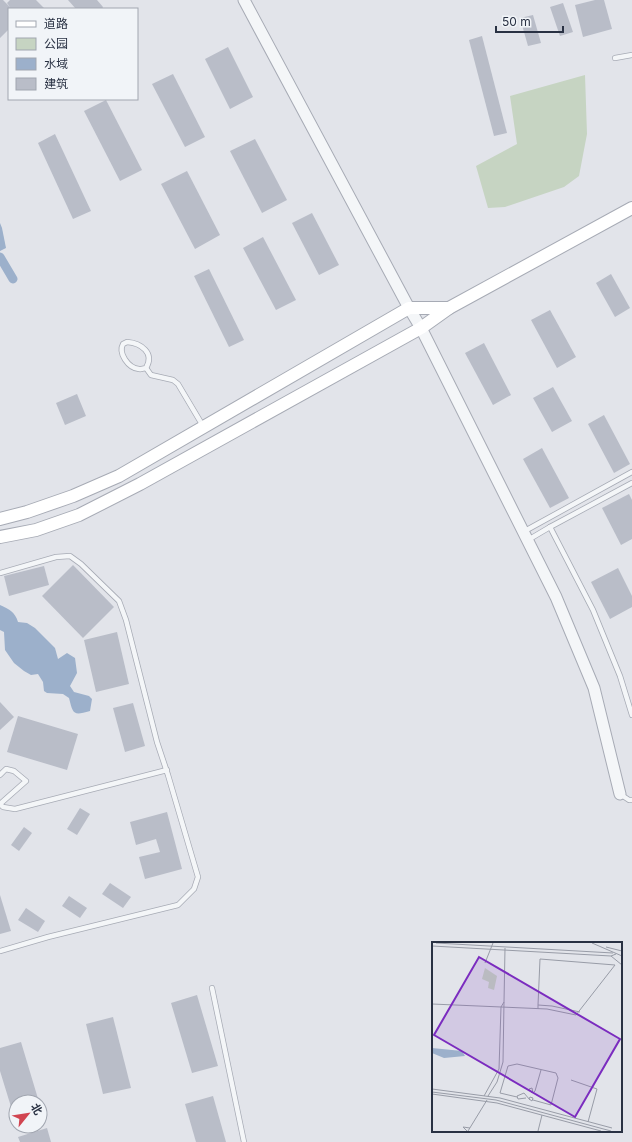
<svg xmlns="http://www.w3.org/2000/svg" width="632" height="1142" viewBox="0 0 632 1142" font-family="Inter,'Noto Sans SC',sans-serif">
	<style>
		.green { fill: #c6d4c2 }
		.water { fill: #9cb0cb }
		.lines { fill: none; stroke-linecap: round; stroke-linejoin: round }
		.canal { stroke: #9cb0cb; stroke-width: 9 }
		.building { fill: #b9bdc8 }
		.service-casing { stroke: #a7abb5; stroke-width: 6 }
		.tertiary-casing { stroke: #a7abb5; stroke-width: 13 }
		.secondary-casing { stroke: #a7abb5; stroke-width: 14 }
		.service { stroke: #f4f6f8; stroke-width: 4.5 }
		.tertiary { stroke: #f4f6f8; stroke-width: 11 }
		.secondary { stroke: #fff; stroke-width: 12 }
		.inset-road { fill: none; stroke: #989ca7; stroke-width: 1 }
		.view { fill: #7b2cbf; fill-opacity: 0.15; stroke: #7b2cbf; stroke-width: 2 }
		.inset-edge { fill: none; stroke: #293143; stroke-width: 2 }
	</style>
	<rect width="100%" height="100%" fill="#e2e4ea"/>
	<polygon class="green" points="585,75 587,134 579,176 564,187 505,207 488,208 476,166 517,144 510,96"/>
	<g class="water">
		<polygon points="0,223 2,228 6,248 0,251"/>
		<path d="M0 605C9 609 15 612 18 622L27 623 35 628 55 648 58 659 67 653 75 658 77 673 70 686 74 692 89 696 92 699 90 711C73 716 73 714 69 698L63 694 47 693 44 691 43 682 38 674 31 675 24 671 14 663 5 650 4 632 0 630Z"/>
	</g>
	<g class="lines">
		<polyline class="canal" points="0,257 13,279"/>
	</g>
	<g class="building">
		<polygon points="0,0 3,0 10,7 7,3 10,0 36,0 45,9 9,9 9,29 0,38"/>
		<polygon points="68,0 97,0 103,7 102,9 76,9"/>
		<polygon points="595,0 604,0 612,29 583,37 575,5"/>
		<polygon points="563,3 573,32 560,36 550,7"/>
		<polygon points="533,15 541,43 528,46 520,18"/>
		<polygon points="482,36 507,133 494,136 469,40"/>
		<polygon points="228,47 253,97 230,109 205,59"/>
		<polygon points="173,74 205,137 185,147 152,84"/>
		<polygon points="106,100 142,170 120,181 84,111"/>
		<polygon points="55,134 91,211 73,219 38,143"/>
		<polygon points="255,139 287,200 262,213 230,151"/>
		<polygon points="187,171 220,235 195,249 161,184"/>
		<polygon points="312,213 339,265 319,275 292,223"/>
		<polygon points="263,237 296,300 276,310 243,248"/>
		<polygon points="209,269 244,340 229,347 194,276"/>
		<polygon points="611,274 630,308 615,317 596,283"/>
		<polygon points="550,310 576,357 557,368 531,320"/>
		<polygon points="484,343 511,395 493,405 465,353"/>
		<polygon points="553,387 572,421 552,432 533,398"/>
		<polygon points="77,394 86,416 65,425 56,403"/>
		<polygon points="604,415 630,464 614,473 588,424"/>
		<polygon points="542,448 569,498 550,508 523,459"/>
		<polygon points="629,494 632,500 632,539 621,545 602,508"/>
		<polygon points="73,565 114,607 83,638 42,596"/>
		<polygon points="44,566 49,585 9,596 4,576"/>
		<polygon points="618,568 632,596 632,607 610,619 591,582"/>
		<polygon points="117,632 129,684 96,692 84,640"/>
		<polygon points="0,702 14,717 0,730"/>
		<polygon points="133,703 145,746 125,752 113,708"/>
		<polygon points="18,716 78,734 67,770 7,752"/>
		<polygon points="80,808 90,814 77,835 67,829"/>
		<polygon points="167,812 182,869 145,879 139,857 160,852 156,839 136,845 130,822"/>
		<polygon points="24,827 32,833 19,851 11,845"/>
		<polygon points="110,883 131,897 123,908 102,894"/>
		<polygon points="0,895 11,931 0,934"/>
		<polygon points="69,896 87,908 80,918 62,906"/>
		<polygon points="26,908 45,921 38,932 18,920"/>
		<polygon points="197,995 218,1066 192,1073 171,1003"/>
		<polygon points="113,1017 131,1088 103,1094 86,1024"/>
		<polygon points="21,1042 39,1102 16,1102 16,1123 0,1071 0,1048"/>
		<polygon points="213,1096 226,1142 196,1142 185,1104"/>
		<polygon points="40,1106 43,1116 40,1117"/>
		<polygon points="47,1128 51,1142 20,1142 18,1137"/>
	</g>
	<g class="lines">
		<g class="service-casing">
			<g id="service">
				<polyline points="615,58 632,55"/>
				<path d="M127 342C141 343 155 353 146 368 144 368 140 370 139 369 128 368 118 353 123 344Z"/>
				<polyline points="146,368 151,375 173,380 178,384 203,426"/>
				<polyline points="550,527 632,483"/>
				<polyline points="523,532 632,472"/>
				<polyline points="528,540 550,527 593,610 620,676 632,715"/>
				<polyline points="0,573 56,557 70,556 81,564 119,601 126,620 157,742 168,775 198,877 194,889 178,905 48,937 0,951"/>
				<polyline points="0,775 6,769 14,771 26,781 0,804"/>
				<polyline points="620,794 629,800 632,800"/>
				<polyline points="0,804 3,807 15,809 167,770"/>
				<polyline points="212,988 244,1142"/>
			</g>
		</g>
		<g class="tertiary-casing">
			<polyline id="tertiary" points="244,0 409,308 421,328 556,597 594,688 620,794"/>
		</g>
		<g class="secondary-casing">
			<g id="secondary">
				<polyline points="449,308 632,208"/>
				<polyline points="0,519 27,512 73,496 119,476 409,308 449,308 421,328 140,484 79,515 36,530 0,537"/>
			</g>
		</g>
		<use href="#service" class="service"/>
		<use href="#tertiary" class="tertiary"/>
		<use href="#secondary" class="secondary"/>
	</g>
	<g transform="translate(432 942)">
		<rect width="190" height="190" fill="#e2e4ea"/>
		<path d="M53 26 65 34 62 48 56 46 57 40 50 37Z" fill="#c6d4c2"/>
		<path d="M0 106 30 109 33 114 12 116 0 111Z" fill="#9cb0cb"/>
		<path class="inset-road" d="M4 1 181 11M160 1 190 14M0 4 179 14 184 12M174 5 190 9M179 14 190 23M53 21 61 1M72 60 73 6M0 62 115 67 144 73 183 23 108 17 106 63M106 67V63L120 64 148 70M139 138 165 147 156 180M0 147 68 156 180 186M0 150 64 158 179 189M100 151 97 147 100 146 101 151 103 149 109 128M0 152 65 161 169 189M52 154 67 127 69 65 72 60 71 120 65 140 56 154M85 155 68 151 76 124 85 122 124 131 126 136 119 163 101 158M98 155 101 156 100 159 97 157ZM94 156 86 157 85 154 92 151 98 158M35 189 31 185 38 186M36 189 55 158M106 189 110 173"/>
		<path class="view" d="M47 15 188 97 143 175 2 93Z"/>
		<rect width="190" height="190" class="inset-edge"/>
	</g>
	<rect x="8" y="8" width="130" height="92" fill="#f1f4f8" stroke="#a1a6b0"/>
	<rect x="16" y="21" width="20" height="6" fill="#ffffff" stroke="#a1a6b0"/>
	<text x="44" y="28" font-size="12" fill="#293143">道路</text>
	<rect x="16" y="38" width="20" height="12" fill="#c6d4c2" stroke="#a1a6b0"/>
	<text x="44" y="48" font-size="12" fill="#293143">公园</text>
	<rect x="16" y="58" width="20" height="12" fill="#9cb0cb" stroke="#a1a6b0"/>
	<text x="44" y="68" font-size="12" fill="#293143">水域</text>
	<rect x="16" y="78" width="20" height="12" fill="#b9bdc8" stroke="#a1a6b0"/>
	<text x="44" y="88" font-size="12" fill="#293143">建筑</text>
	<g transform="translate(28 1114) rotate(60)"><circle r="19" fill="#f1f4f8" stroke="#a1a6b0"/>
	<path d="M0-3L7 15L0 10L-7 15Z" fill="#d14551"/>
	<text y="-6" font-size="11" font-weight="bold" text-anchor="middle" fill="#293143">北</text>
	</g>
	<path d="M496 26v6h67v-6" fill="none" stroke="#293143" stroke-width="2"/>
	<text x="502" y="26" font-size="12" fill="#293143" stroke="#f1f4f8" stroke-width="3" paint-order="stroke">50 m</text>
</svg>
